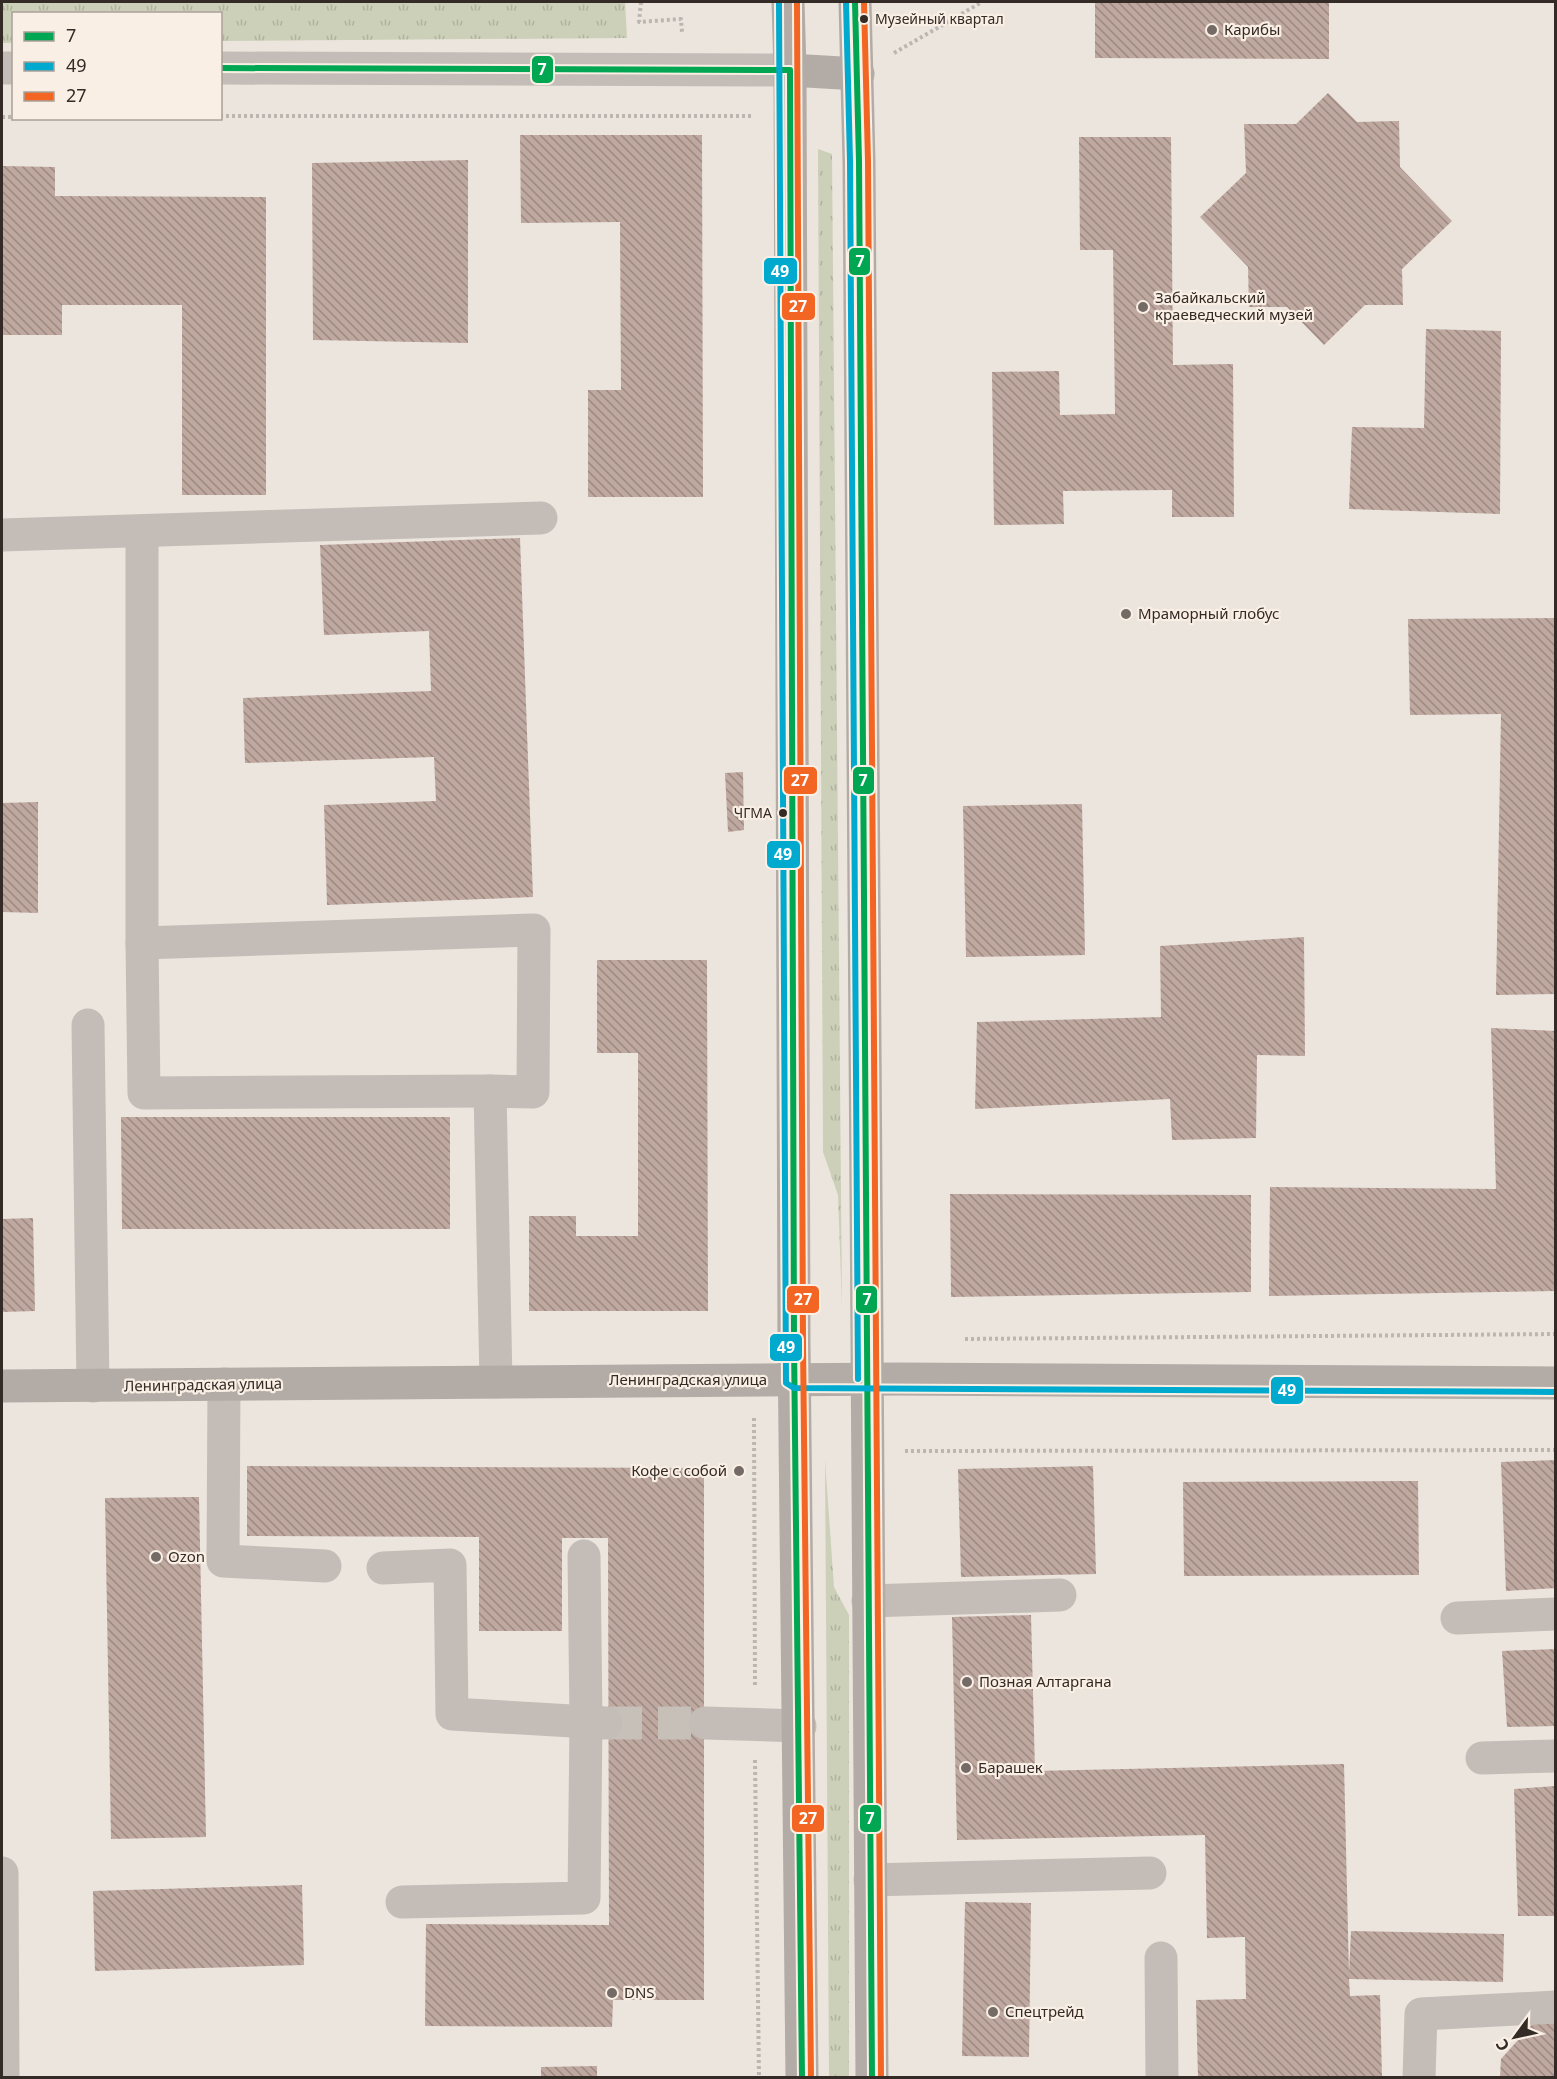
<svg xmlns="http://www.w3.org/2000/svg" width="1557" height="2079" viewBox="0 0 1557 2079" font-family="'Noto Sans',sans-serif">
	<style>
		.grass { fill: url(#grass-tufts) }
		.building { fill: url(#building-back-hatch) }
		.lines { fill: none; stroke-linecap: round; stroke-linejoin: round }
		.minor-tunnel { stroke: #c6c0b9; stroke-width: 33; stroke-dasharray: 33 16; stroke-linecap: butt }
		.path { stroke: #bdb5b0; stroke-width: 4; stroke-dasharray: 3 3; stroke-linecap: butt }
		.minor { stroke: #c4bdb7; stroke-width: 33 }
		.major { stroke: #b3aba6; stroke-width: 33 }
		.bus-1-casing { stroke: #f9efe4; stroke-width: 10 }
		.bus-2-casing { stroke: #f9efe4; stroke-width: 10 }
		.bus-3-casing { stroke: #f9efe4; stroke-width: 10 }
		.bus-1 { stroke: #00a651; stroke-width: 6 }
		.bus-2 { stroke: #00a9ce; stroke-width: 6 }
		.bus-3 { stroke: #f26522; stroke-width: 6 }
		.bus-dot { fill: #342a26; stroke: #f9efe4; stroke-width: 2 }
		.poi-dot { fill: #746b66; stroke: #f9efe4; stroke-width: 2 }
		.labels { text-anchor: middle; stroke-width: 4.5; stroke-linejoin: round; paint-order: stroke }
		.bus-label { font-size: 14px; fill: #342a26; stroke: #f9efe4; text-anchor: start }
		.poi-label { font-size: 15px; fill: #342a26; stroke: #f9efe4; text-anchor: start }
		.street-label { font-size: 15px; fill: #342a26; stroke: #f9efe4 }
		.line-badge { stroke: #f9efe4; stroke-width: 2 }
		.badge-label { font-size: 16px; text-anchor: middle; font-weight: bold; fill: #fff }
	</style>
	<defs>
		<pattern id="grass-tufts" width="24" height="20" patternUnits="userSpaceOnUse" patternTransform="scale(1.5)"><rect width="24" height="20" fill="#ccd0b8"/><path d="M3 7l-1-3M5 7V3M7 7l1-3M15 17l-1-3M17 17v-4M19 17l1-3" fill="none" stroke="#b0b39e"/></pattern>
		<pattern id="building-back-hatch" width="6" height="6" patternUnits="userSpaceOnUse" patternTransform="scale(1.5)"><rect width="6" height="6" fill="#bfa89f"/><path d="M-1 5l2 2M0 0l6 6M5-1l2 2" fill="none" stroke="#9c8981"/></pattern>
	</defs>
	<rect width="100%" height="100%" fill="#ebe5de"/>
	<g class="grass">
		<polygon points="2,2 625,2 627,38 221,41 220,14 14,14 13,43 2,43"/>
		<polygon points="818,149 832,154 842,1307 838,1195 823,1152"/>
		<polygon points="825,1460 834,1587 849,1615 849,2078 829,2077"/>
	</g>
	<g class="building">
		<polygon points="1095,2 1329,2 1329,59 1095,58"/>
		<polygon points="1328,93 1357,122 1399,121 1400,167 1452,221 1402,269 1403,305 1365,305 1324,345 1287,307 1249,307 1248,267 1200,217 1246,173 1244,124 1296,124"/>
		<polygon points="520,135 702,135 703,497 588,497 588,390 621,390 620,222 521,223"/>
		<polygon points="1079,137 1171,137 1173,365 1233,364 1234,517 1172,517 1172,490 1063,491 1064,524 994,525 992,372 1059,371 1060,415 1115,414 1113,250 1080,250"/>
		<polygon points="468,160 468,343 313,340 312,163"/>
		<polygon points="2,166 55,167 55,196 266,197 266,495 182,495 182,305 62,305 62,335 2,335"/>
		<polygon points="1426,329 1501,331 1500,514 1349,509 1352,427 1424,428"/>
		<polygon points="520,538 533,897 327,905 324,805 436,801 434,757 245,763 243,698 431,691 429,631 324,635 320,545"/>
		<polygon points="1556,618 1556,994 1496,995 1501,714 1410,715 1408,619"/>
		<polygon points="743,772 744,830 728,832 725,773"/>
		<polygon points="38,802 38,913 2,912 2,803"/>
		<polygon points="1082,804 1085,955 966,957 963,806"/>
		<polygon points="1304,937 1305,1056 1257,1055 1256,1138 1172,1140 1170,1099 975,1109 977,1022 1161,1017 1160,946"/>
		<polygon points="597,960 707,960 708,1311 529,1311 529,1216 576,1216 576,1236 638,1236 638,1053 597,1053"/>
		<polygon points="1491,1028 1556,1031 1556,1291 1269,1296 1270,1187 1496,1189"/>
		<polygon points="121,1117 450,1117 450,1229 122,1229"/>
		<polygon points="950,1194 1251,1195 1251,1292 951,1297"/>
		<polygon points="33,1218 35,1311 2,1312 2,1219"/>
		<polygon points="1556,1460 1556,1588 1506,1591 1501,1462"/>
		<polygon points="247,1466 704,1468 704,2000 613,2000 612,2027 425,2026 426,1924 609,1925 608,1538 562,1538 562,1631 479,1631 479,1537 247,1536"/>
		<polygon points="1093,1466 1096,1574 961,1577 958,1469"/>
		<polygon points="1418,1481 1419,1575 1184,1576 1183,1482"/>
		<polygon points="199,1497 206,1837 111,1839 105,1498"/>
		<polygon points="1031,1615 1035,1771 1344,1764 1349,1973 1351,1931 1504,1934 1503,1982 1349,1979 1350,1996 1380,1995 1382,2078 1198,2078 1196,2000 1246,1999 1245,1937 1207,1938 1205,1835 957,1840 952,1617"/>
		<polygon points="1556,1649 1556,1726 1507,1727 1502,1651"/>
		<polygon points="1556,1786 1556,1916 1518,1916 1514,1789"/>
		<polygon points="302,1885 304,1965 95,1971 93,1891"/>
		<polygon points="965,1902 1031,1903 1029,2057 962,2056"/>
		<polygon points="1536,2020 1556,2021 1556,2078 1500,2078 1501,2059"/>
		<polygon points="597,2066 597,2078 541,2078 541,2067"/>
	</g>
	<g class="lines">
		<polyline class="minor-tunnel" points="609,1723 705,1723"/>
		<g class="path">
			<polyline points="641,2 639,22 681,19 682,32"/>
			<polyline points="894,53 982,2"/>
			<polyline points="220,116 753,116"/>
			<polyline points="2,117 14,117"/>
			<polyline points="965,1339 1556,1334"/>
			<polyline points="754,1418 755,1687"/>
			<polyline points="905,1451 1556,1450"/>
			<polyline points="755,1760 759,2078"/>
		</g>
		<g class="minor">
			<polyline points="2,68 14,68"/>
			<polyline points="220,68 790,70"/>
			<polyline points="142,531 142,943 534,930 533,1092 490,1091 496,1382"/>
			<polyline points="2,535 541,518"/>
			<polyline points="142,943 144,1093 490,1091"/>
			<polyline points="88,1025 93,1386"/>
			<polyline points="224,1384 223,1561 325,1566"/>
			<polyline points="383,1568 450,1565 452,1714 606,1723"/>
			<polyline points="868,1601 1060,1595"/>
			<polyline points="1457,1618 1556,1614"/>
			<polyline points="705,1723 800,1726"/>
			<polyline points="1482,1758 1556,1756"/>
			<polyline points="2,1873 3,2078"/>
			<polyline points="870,1880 1150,1873"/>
			<polyline points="402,1902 584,1898 586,1721 584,1556"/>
			<polyline points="1161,1958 1162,2078"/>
			<polyline points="1419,2078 1421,2014 1556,2007"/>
		</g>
		<g class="major">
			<polyline points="788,2 790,70 794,1343 802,2078"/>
			<polyline points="855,2 859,161 872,2078"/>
			<polyline points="790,70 858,74"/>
			<polyline points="2,1386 901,1379 1556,1383"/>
		</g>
		<g class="bus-1-casing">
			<g id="bus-1">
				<polyline points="855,2 859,161 872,2078"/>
				<polyline points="220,68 790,70 794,1343 802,2078"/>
			</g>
		</g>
		<g class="bus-2-casing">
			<g id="bus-2">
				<polyline points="779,2 786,1383 794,1388 1556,1392"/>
				<polyline points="846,2 850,161 858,1379"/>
			</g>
		</g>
		<g class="bus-3-casing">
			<g id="bus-3">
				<polyline points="797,2 803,1343 811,2078"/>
				<polyline points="864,2 868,161 881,2078"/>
			</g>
		</g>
		<use href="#bus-1" class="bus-1"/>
		<use href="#bus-2" class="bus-2"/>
		<use href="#bus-3" class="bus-3"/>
	</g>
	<g class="bus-dot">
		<circle cx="864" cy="19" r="5"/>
		<circle cx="783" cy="813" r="5"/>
	</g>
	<g class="poi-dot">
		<circle cx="1212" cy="30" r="6"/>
		<circle cx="1143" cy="307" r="6"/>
		<circle cx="1126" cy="614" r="6"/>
		<circle cx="739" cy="1471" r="6"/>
		<circle cx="156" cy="1557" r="6"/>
		<circle cx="967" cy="1682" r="6"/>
		<circle cx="966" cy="1768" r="6"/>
		<circle cx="612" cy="1993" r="6"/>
		<circle cx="993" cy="2012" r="6"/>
	</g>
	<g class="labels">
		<g class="bus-label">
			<text x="875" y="24">Музейный квартал</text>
			<text x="772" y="818" text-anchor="end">ЧГМА</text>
		</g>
		<g class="poi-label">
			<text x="1224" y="35">Карибы</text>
			<text x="1155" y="303">Забайкальский<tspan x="1155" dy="17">краеведческий музей</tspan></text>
			<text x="1138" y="619">Мраморный глобус</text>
			<text x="727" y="1476" text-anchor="end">Кофе с собой</text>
			<text x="168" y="1562">Ozon</text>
			<text x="979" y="1687">Позная Алтаргана</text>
			<text x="978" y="1773">Барашек</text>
			<text x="624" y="1998">DNS</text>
			<text x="1005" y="2017">Спецтрейд</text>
		</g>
		<g class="street-label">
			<text x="688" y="1385">Ленинградская улица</text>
			<text transform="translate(203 1385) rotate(-1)" y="5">Ленинградская улица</text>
		</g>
	</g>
	<g class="line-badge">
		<rect x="531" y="55" width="23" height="29" rx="6" fill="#00a651"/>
		<rect x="848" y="247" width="23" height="29" rx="6" fill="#00a651"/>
		<rect x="763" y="257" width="35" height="28" rx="6" fill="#00a9ce"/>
		<rect x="781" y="292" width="35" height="29" rx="6" fill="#f26522"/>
		<rect x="852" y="766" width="23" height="29" rx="6" fill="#00a651"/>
		<rect x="783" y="766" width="35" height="29" rx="6" fill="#f26522"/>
		<rect x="766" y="840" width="35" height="29" rx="6" fill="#00a9ce"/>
		<rect x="855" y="1285" width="23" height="29" rx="6" fill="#00a651"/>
		<rect x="786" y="1285" width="34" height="29" rx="6" fill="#f26522"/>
		<rect x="769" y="1333" width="34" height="29" rx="6" fill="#00a9ce"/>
		<rect x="1270" y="1376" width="34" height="29" rx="6" fill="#00a9ce"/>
		<rect x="859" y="1804" width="23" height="29" rx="6" fill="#00a651"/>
		<rect x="791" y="1804" width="34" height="29" rx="6" fill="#f26522"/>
	</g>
	<g class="badge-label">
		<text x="542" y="75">7</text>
		<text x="860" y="267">7</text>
		<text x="780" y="277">49</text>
		<text x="798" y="312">27</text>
		<text x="863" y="786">7</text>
		<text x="800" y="786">27</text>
		<text x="783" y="860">49</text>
		<text x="867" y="1305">7</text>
		<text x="803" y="1305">27</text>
		<text x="786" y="1353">49</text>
		<text x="1287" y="1396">49</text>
		<text x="870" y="1824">7</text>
		<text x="808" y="1824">27</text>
	</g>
	<rect width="1557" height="2079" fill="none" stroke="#342a26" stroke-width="6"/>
	<rect x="12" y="12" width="210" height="108" fill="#f9efe4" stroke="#aaa098" stroke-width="1.5"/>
	<rect x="24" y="32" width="30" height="9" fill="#00a651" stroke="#aaa098" stroke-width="1.5"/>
	<text x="66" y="42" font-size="18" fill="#342a26">7</text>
	<rect x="24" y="62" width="30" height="9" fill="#00a9ce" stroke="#aaa098" stroke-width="1.5"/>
	<text x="66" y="72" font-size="18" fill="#342a26">49</text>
	<rect x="24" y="92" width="30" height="9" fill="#f26522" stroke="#aaa098" stroke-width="1.5"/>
	<text x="66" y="102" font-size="18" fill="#342a26">27</text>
	<g transform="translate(1515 2037) rotate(237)" stroke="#f9efe4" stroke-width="4.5" paint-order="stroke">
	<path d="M0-4.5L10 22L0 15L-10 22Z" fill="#342a26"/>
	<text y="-9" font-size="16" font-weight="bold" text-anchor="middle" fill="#342a26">С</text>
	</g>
</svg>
